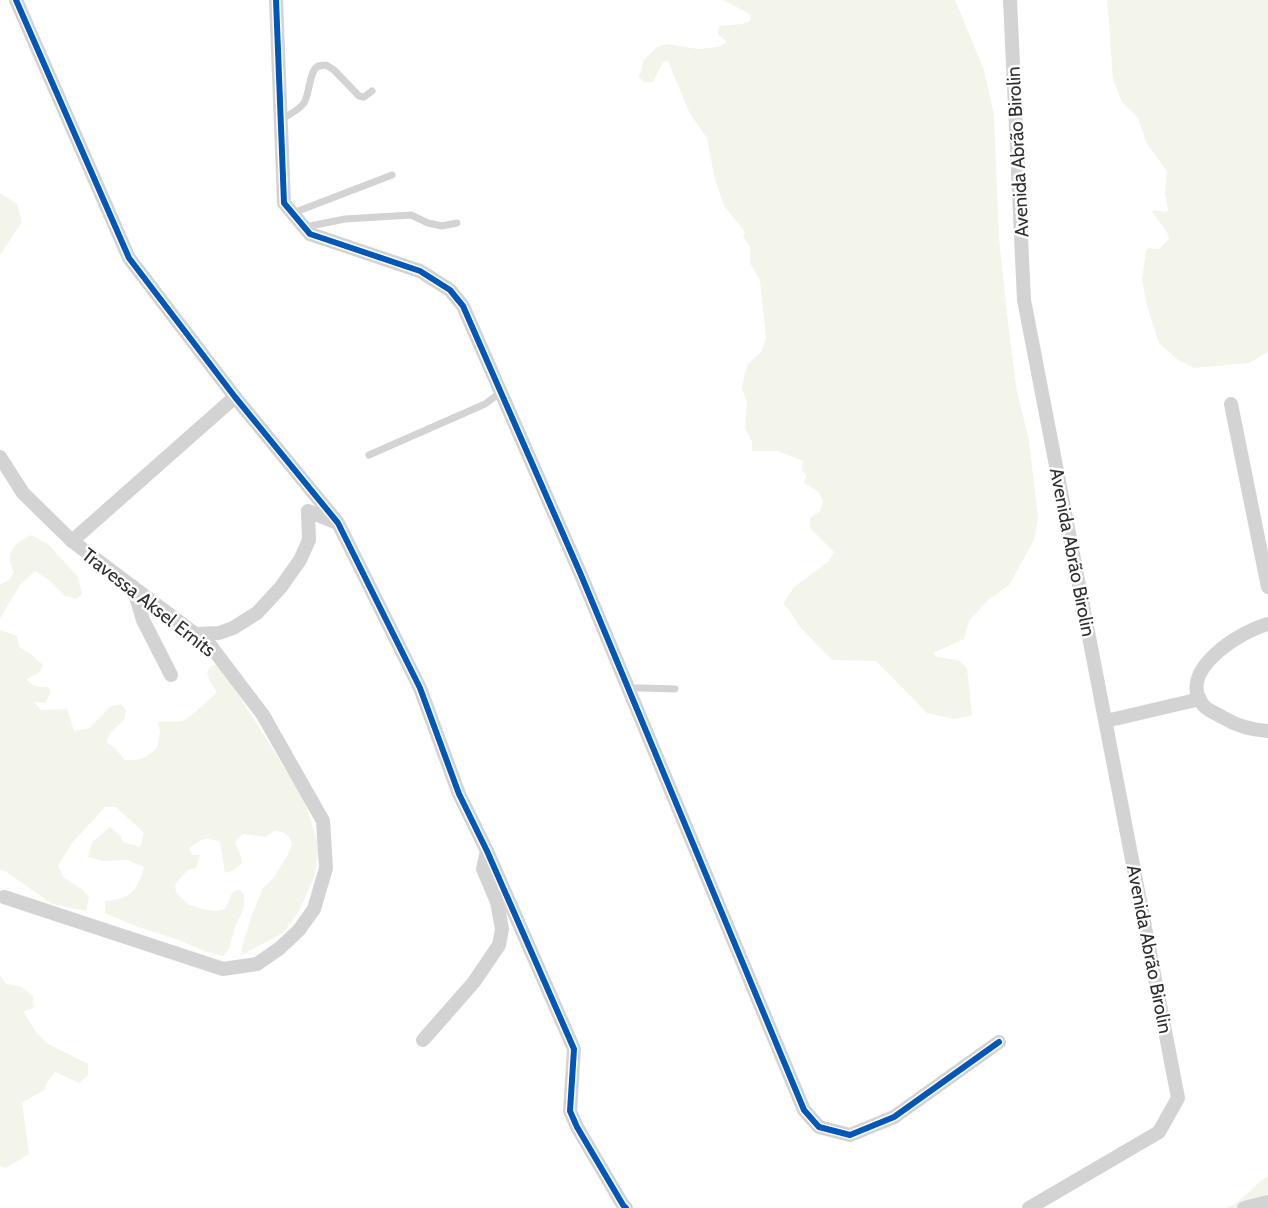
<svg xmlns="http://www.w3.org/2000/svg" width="1268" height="1208" viewBox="0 0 1268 1208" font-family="Cabin,sans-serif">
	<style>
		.green { fill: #f3f5eb }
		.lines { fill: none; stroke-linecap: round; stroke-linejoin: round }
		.service { stroke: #d3d3d3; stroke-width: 7 }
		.minor { stroke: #d3d3d3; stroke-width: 14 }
		.cycleway-casing { stroke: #fff; stroke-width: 9 }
		.cycleway { stroke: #0057b8; stroke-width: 6 }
		.labels { text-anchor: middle; stroke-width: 5; stroke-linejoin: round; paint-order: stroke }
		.street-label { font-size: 19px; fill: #2e2e2e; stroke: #fff }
	</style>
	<rect width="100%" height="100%" fill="#fff"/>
	<g class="green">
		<polygon points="723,0 955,0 984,70 994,115 999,239 1008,322 1017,392 1029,440 1038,518 1034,540 1009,585 988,600 969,621 964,639 933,653 937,657 958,660 967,668 972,715 954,719 927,713 876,661 832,660 800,627 789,610 783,604 794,587 829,561 834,552 810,528 810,518 820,511 823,501 819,492 804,483 806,475 802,471 803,461 777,451 752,451 752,442 745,428 747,403 742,389 745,373 748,364 762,351 766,338 760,280 750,263 750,246 743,237 745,232 724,206 715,180 707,138 690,114 668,61 663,62 653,82 644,82 639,77 644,60 657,47 667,44 698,49 719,47 727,42 718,34 719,26 742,24 750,21 751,16 748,13"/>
		<polygon points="1107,0 1268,0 1268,352 1249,363 1194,368 1178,360 1159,343 1147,306 1142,279 1146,250 1149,248 1159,249 1169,239 1167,232 1152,212 1154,210 1165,212 1168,210 1165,193 1167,171 1147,144 1138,118 1122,102 1113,79"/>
		<polygon points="0,193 17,204 22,222 0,255"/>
		<path d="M31 535 48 544 78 577 82 594 76 599 65 596 49 580 35 571 20 585 7 606 0 619V585L9 580 14 572C4 552 14 544 31 535Z"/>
		<path d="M0 630 17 636 19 647 32 655 43 665 39 673 26 679C33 686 39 688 49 687L51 693 45 703 34 702 41 710 67 709 74 731 89 728 111 706 121 704 126 710 124 720 111 732 106 742 116 749 125 760C141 761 145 758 157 748L160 732 158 722C166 720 174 723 182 721 188 720 212 697 217 692L210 682 207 672 211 666 218 664 230 681 304 799 319 846 315 875 299 911 283 933 240 956 251 917 263 888 275 876 288 854 292 844 289 837 283 832 275 831 265 837 243 834 235 842 241 856 242 863 234 870 225 873 220 842C204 836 202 839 189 848L192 855H200L196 868 188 870 175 884 176 893 188 904 202 909 215 911 225 909 232 893 238 889 244 894V908L235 927 229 949 223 956 204 951 179 940 138 927 105 913V901C132 898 136 892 144 867L127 860 102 861 88 857 92 842 110 827 120 835 123 842 140 847 144 833 116 807H105L72 843 58 866 64 878 82 889 89 897 86 911 52 904 5 871 0 870Z"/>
		<polygon points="0,975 5,983 21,987 33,996 34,1008 23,1011 36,1032 48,1044 88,1064 88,1075 79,1083 55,1072 47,1082 44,1090 22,1103 29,1154 6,1168 0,1166"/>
		<path d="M1268 1176V1208H1226C1243 1202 1253 1185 1268 1176Z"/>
	</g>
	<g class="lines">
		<g class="service">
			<path d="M281 119C289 115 298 111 304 103 310 93 309 71 318 66 319 66 325 65 326 65L334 70 359 96 364 97 372 91"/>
			<polyline points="293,213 392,175"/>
			<polyline points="305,227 345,219 411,215 428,223 442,226 457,223"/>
			<polyline points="369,455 485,404 501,392"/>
			<polyline points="628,688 641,688 675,689"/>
		</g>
		<g class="minor">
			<polyline points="16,0 129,258 235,397 338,523 420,688 459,794 487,851 574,1049 570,1111 577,1127 623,1205 626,1208"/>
			<polyline points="276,0 284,203 310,234 420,271 450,290 463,306 581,575 804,1110 819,1127 850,1135 894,1117 999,1042"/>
			<polyline points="1010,0 1024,300 1178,1098 1159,1132 1029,1208"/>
			<polyline points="1231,404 1268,587"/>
			<polyline points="0,457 23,493 72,541 210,645 263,715 323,821 326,868 314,909 299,930 280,948 257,964 223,969 4,897"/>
			<polyline points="72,541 235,397"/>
			<polyline points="133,587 143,620 171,675"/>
			<path d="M1268 624C1241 631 1174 672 1204 706 1209 711 1217 714 1224 718 1237 726 1253 730 1268 731"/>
			<polyline points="196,634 219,633 233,628 257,613 281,587 300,560 309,540 308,511 335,522"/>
			<polyline points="1106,721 1200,699"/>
			<polyline points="423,1040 474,982 499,945 502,929 497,902 483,869 487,851"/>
			<polyline points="1244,1208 1268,1202"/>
		</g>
		<g class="cycleway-casing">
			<g id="cycleway">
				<polyline points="16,0 129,258 235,397 338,523 420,688 459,794 487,851 574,1049 570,1111 577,1127 623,1205 626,1208"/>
				<polyline points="276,0 284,203 310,234 420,271 450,290 463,306 581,575 804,1110 819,1127 850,1135 894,1117 999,1042"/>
			</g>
		</g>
		<use href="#cycleway" class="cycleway"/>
	</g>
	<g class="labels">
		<g class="street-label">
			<text transform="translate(1017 152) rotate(-93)" y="7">Avenida Abrão Birolin</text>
			<text transform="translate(1073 552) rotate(79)" y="7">Avenida Abrão Birolin</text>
			<text transform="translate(149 602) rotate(38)" y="7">Travessa Aksel Ernits</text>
			<text transform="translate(1150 949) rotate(79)" y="7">Avenida Abrão Birolin</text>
		</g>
	</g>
</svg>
